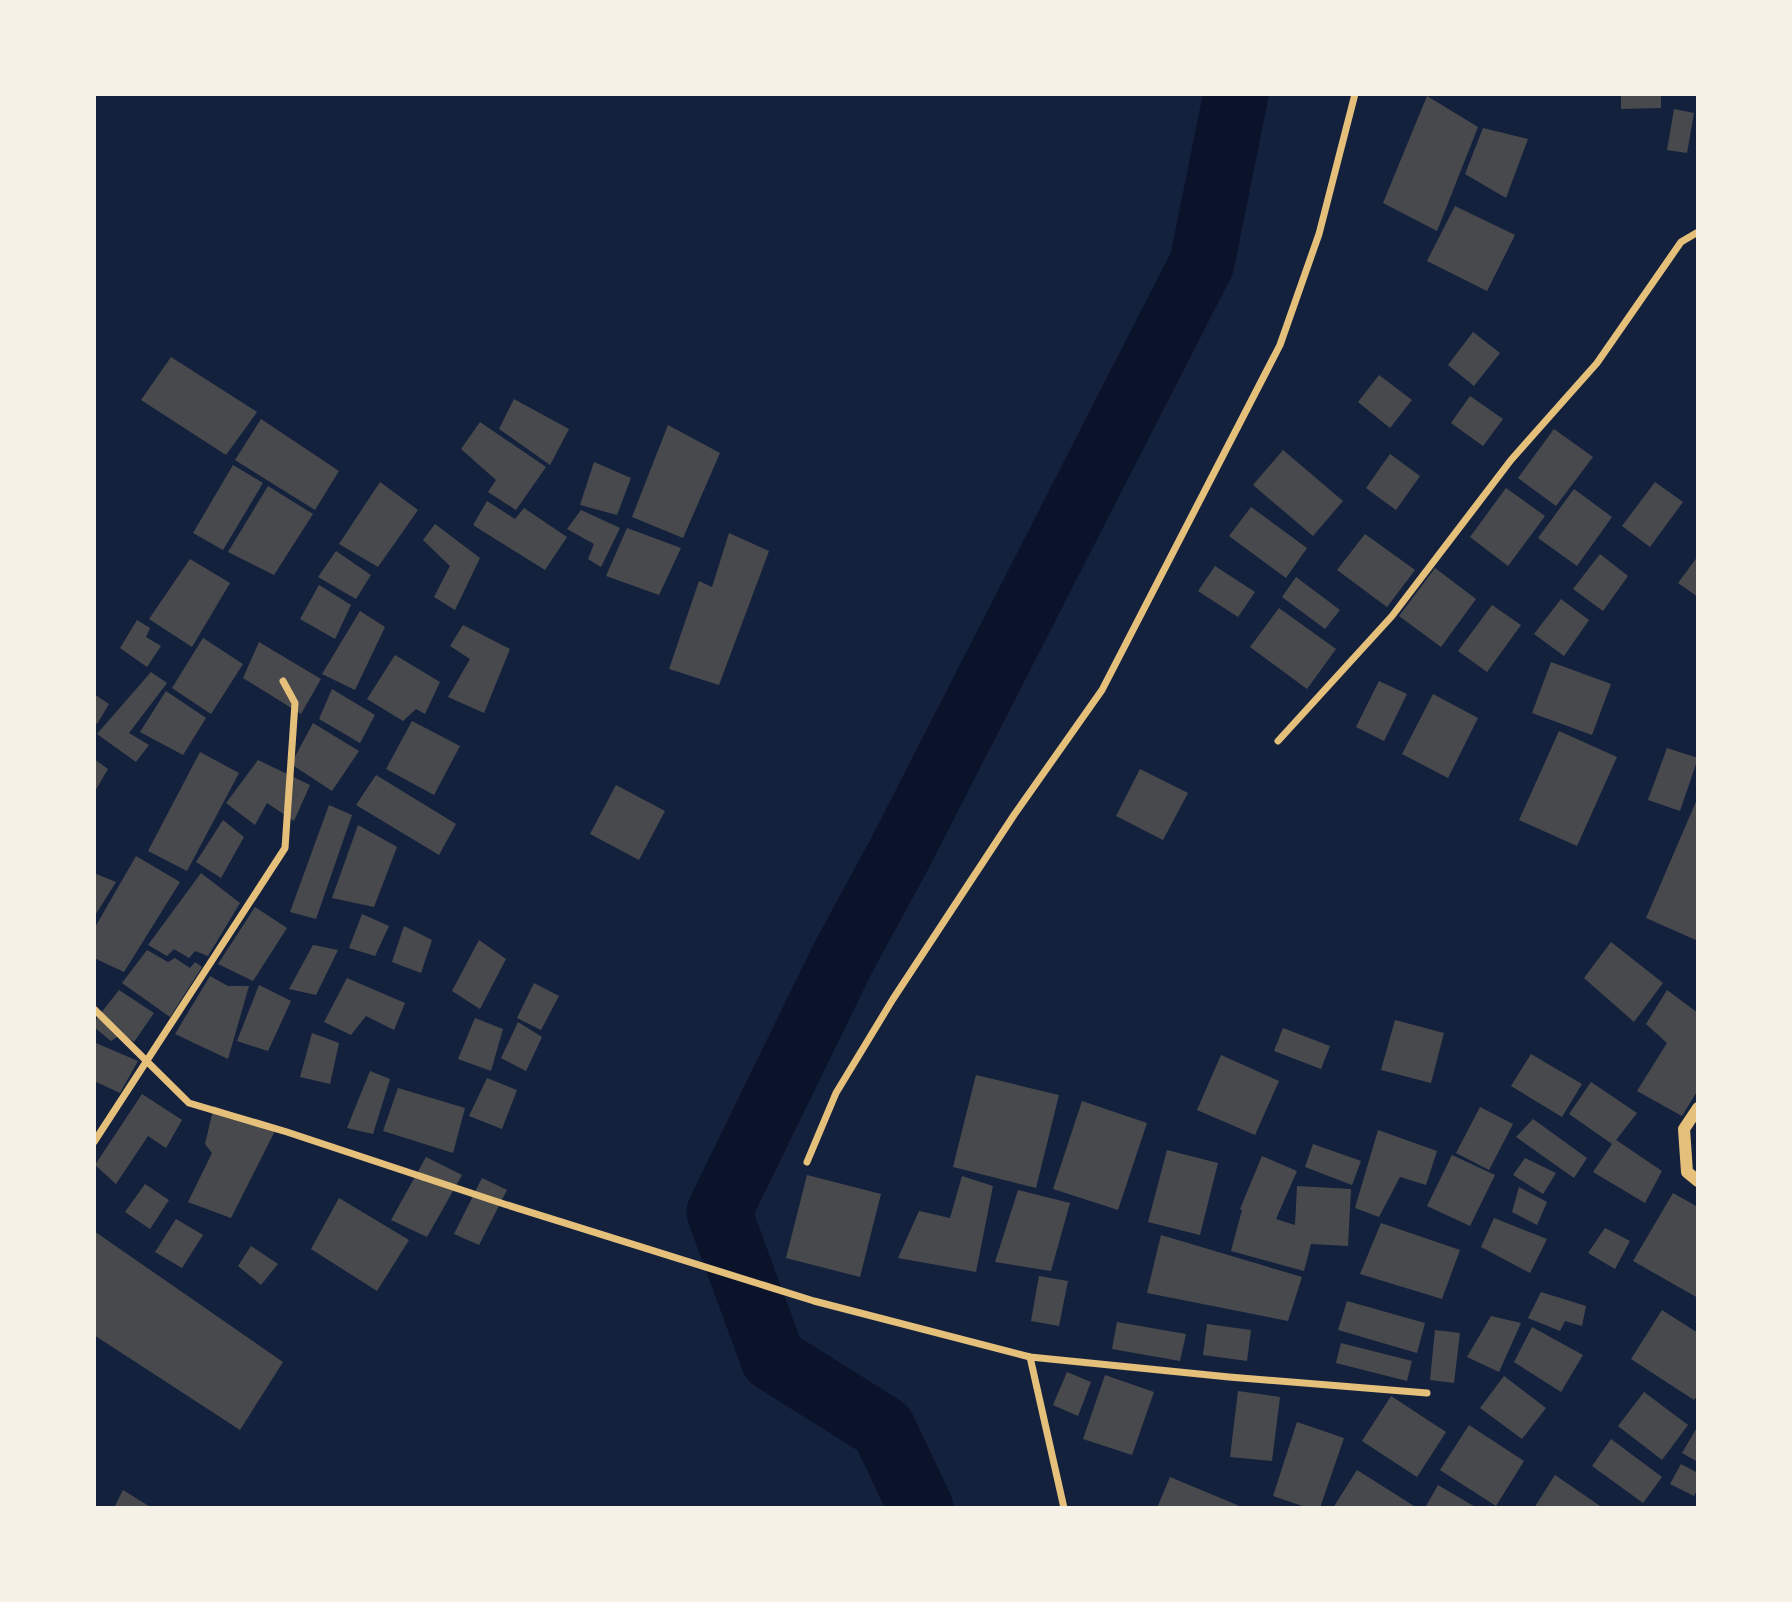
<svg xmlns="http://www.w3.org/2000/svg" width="1792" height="1602" viewBox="0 0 1792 1602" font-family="'Fira Sans Condensed',sans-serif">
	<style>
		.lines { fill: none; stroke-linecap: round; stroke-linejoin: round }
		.river { stroke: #0b132b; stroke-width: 65 }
		.building { fill: #48494c }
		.minor { stroke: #e5c07b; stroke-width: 7 }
		.tertiary { stroke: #e5c07b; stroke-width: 12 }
	</style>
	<rect width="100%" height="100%" fill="#14213d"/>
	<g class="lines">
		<polyline class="river" points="921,1508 883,1428 773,1359 719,1212 843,958 900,853 1202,263 1236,94"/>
	</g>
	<g class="building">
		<polygon points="1621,94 1661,94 1661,108 1621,109"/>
		<polygon points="1427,96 1478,127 1437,231 1383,203"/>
		<polygon points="1674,109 1694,113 1687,153 1667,150"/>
		<polygon points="1483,128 1528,139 1506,198 1465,174"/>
		<polygon points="1455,206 1515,235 1487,291 1427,261"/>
		<polygon points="1473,332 1500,353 1474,386 1448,365"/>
		<polygon points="171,357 257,412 226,455 141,400"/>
		<polygon points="1379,375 1412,400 1390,428 1358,402"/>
		<polygon points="1470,396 1503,419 1483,446 1451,423"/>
		<polygon points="514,399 569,429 550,465 499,429"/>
		<polygon points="261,419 339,471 315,510 235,460"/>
		<polygon points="480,422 546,467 516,510 488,492 496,480 461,449"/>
		<polygon points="668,425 720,453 683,538 632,517"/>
		<polygon points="1554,429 1593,457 1556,506 1518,478"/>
		<polygon points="1283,450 1343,501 1313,536 1253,485"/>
		<polygon points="1390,454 1420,476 1396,510 1366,488"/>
		<polygon points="594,462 631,478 617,515 580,505"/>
		<polygon points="233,465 263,483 223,550 193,533"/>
		<polygon points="380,482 418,510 378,567 339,544"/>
		<polygon points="1655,482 1683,502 1650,547 1622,526"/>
		<polygon points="268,486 313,514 274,575 228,552"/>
		<polygon points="1506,488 1545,516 1508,566 1470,537"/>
		<polygon points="1574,489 1612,517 1577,566 1538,538"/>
		<polygon points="487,501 515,519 524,508 567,537 545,570 473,525"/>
		<polygon points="1251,507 1307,548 1286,578 1229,536"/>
		<polygon points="581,510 620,528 601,567 588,559 594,544 567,529"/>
		<polygon points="435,524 480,558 455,610 434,597 450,566 423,540"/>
		<polygon points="627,528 681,548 659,595 606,576"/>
		<polygon points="729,533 769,551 719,685 669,669 699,581 712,587"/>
		<polygon points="1365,534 1415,570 1387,607 1337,570"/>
		<polygon points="336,551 371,575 356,599 318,577"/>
		<polygon points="1600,554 1628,576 1603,611 1573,589"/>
		<polygon points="1698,556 1698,597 1678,583"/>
		<polygon points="190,559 230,583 192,647 149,619"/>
		<polygon points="1215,566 1255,592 1238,617 1198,591"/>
		<polygon points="1435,568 1476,599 1441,647 1399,616"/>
		<polygon points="1296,577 1340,610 1325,629 1282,597"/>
		<polygon points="319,585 351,605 335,639 300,619"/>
		<polygon points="1561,599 1589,620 1564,656 1534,634"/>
		<polygon points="1492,605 1521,625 1487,672 1458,651"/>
		<polygon points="1279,608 1336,649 1307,689 1250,647"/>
		<polygon points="360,611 385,627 355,690 322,674"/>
		<polygon points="137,620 150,628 146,637 161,646 147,667 120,648"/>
		<polygon points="463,625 510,649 484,713 448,697 470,659 450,646"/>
		<polygon points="203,638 243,664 211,714 172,688"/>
		<polygon points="259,642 321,679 301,714 243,678"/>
		<polygon points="395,655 440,682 425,714 416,709 403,721 367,699"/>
		<polygon points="1551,662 1611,684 1592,735 1532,713"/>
		<polygon points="151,672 167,683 129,733 149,745 136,762 97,734"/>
		<polygon points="1379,681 1407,694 1384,741 1356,727"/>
		<polygon points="332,689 375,715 360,743 319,719"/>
		<polygon points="166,691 206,718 183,755 140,732"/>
		<polygon points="94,694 109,704 97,724 94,722"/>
		<polygon points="1433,694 1478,718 1448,778 1402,754"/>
		<polygon points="412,721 460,746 434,795 386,769"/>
		<polygon points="313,723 359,751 332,791 291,764"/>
		<polygon points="1559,731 1617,757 1577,846 1519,820"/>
		<polygon points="1667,748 1698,758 1680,811 1648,800"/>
		<polygon points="200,752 239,773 187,871 148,851"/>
		<polygon points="94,759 108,769 94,793"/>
		<polygon points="258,760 310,785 294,821 267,803 255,825 226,803"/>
		<polygon points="1140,769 1188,793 1163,840 1116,816"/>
		<polygon points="376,775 456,824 439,855 356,805"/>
		<polygon points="616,785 665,811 639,860 590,834"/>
		<polygon points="1698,797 1698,941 1646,918"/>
		<polygon points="329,805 352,815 316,919 290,912"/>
		<polygon points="223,820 244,837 221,878 196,862"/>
		<polygon points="358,825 397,847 374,907 332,898"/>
		<polygon points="136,856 180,882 124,972 94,958 94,929"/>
		<polygon points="94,873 116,882 94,917"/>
		<polygon points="201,873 240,903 208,956 195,951 189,958 174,949 167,956 148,945"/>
		<polygon points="255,907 287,928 253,981 218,964"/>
		<polygon points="362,914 389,926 375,956 349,948"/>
		<polygon points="404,926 432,940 421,973 392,962"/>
		<polygon points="479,940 506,959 480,1009 452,991"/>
		<polygon points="1611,942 1663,983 1634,1022 1584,978"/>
		<polygon points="313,945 338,950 316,995 289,989"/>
		<polygon points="147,950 168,962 175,958 190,968 195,962 202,967 170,1017 122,983"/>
		<polygon points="210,976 228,986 249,986 228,1059 175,1034"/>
		<polygon points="347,978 405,1003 394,1030 366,1016 351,1035 324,1022"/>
		<polygon points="534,983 559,996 541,1030 517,1018"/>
		<polygon points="259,985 291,1001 268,1051 237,1041"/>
		<polygon points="119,990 154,1013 134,1042 122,1034 111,1041 94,1027 94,1022"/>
		<polygon points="1667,990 1698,1013 1698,1090 1682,1116 1637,1091 1667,1043 1646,1024"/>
		<polygon points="475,1018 503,1029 491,1071 458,1059"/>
		<polygon points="1395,1020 1444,1033 1431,1083 1381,1070"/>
		<polygon points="518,1022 542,1037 526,1071 501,1058"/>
		<polygon points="1283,1028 1330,1046 1321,1069 1274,1051"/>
		<polygon points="312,1033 339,1043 330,1084 300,1077"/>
		<polygon points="96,1043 138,1061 120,1093 94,1081"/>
		<polygon points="1531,1054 1582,1084 1562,1117 1511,1086"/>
		<polygon points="1221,1055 1279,1081 1255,1135 1197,1110"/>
		<polygon points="370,1071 390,1079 373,1134 347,1128"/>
		<polygon points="976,1075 1059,1095 1036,1188 953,1167"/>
		<polygon points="487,1078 517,1090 502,1129 469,1116"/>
		<polygon points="1591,1082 1637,1113 1616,1140 1662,1171 1645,1203 1593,1172 1612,1144 1569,1114"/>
		<polygon points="398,1088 465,1108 453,1153 383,1131"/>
		<polygon points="142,1094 182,1120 166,1148 148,1136 116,1184 95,1165"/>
		<polygon points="1082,1101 1147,1123 1118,1210 1053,1189"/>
		<polygon points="214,1106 276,1129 231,1218 188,1202 212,1153 205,1144"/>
		<polygon points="1480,1107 1513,1124 1489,1170 1456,1153"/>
		<polygon points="1533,1119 1587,1158 1574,1178 1516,1137"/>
		<polygon points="1378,1130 1437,1151 1426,1185 1400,1177 1379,1217 1355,1208"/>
		<polygon points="1313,1144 1361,1161 1352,1185 1305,1167"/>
		<polygon points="1167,1150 1218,1163 1200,1235 1148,1222"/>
		<polygon points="1452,1155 1495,1175 1470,1226 1427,1206"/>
		<polygon points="1262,1156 1297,1171 1276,1219 1295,1225 1297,1186 1351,1189 1348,1246 1311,1244 1304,1271 1231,1251 1242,1210 1240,1209"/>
		<polygon points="426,1157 462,1175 427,1237 391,1220"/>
		<polygon points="1525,1158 1556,1173 1543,1194 1513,1175"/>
		<polygon points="807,1175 881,1194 860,1277 786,1258"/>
		<polygon points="962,1176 993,1186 976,1272 898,1258 919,1211 950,1218"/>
		<polygon points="482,1178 507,1190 479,1245 454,1234"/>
		<polygon points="145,1184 169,1200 150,1229 125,1212"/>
		<polygon points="1519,1187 1547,1202 1537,1225 1512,1212"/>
		<polygon points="1018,1190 1070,1203 1051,1271 995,1262"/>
		<polygon points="1673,1193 1698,1207 1698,1298 1633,1261"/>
		<polygon points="339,1198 409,1240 377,1291 311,1249"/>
		<polygon points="1494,1218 1547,1239 1530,1273 1481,1247"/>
		<polygon points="176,1219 203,1235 182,1268 155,1252"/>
		<polygon points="1381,1223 1460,1250 1442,1299 1360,1274"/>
		<polygon points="1605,1228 1630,1241 1615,1269 1588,1253"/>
		<polygon points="94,1231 283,1362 240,1430 94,1335"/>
		<polygon points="1161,1235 1302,1277 1288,1321 1147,1293"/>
		<polygon points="251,1246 278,1264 261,1285 238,1266"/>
		<polygon points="1039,1276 1068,1281 1059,1326 1031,1321"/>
		<polygon points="1541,1292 1586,1306 1582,1326 1565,1321 1560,1331 1528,1318"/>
		<polygon points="1347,1301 1425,1323 1417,1353 1338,1330"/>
		<polygon points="1662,1310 1698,1333 1698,1395 1694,1400 1631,1359"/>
		<polygon points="1491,1316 1521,1323 1499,1372 1467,1357"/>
		<polygon points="1117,1322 1186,1334 1180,1361 1112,1349"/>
		<polygon points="1207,1324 1251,1330 1247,1361 1203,1355"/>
		<polygon points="1532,1327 1583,1355 1561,1392 1514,1362"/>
		<polygon points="1435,1330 1460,1333 1454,1383 1430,1380"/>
		<polygon points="1341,1343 1412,1361 1407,1381 1336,1363"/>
		<polygon points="1067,1372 1091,1382 1078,1416 1053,1405"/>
		<polygon points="1105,1375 1154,1392 1132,1455 1083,1439"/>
		<polygon points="1504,1376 1546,1408 1522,1439 1480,1408"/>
		<polygon points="1238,1391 1280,1397 1272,1461 1230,1457"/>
		<polygon points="1644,1392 1688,1425 1662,1460 1618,1426"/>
		<polygon points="1391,1396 1446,1432 1417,1477 1362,1441"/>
		<polygon points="1297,1422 1344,1438 1320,1508 1308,1508 1273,1496"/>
		<polygon points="1469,1425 1524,1461 1496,1506 1440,1470"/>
		<polygon points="1696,1429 1698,1430 1698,1462 1682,1453"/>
		<polygon points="1611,1439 1662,1477 1643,1503 1592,1466"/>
		<polygon points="1681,1464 1698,1473 1698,1488 1694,1496 1670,1484"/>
		<polygon points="1357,1470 1414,1506 1412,1508 1333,1508"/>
		<polygon points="1555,1475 1603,1508 1534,1508"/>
		<polygon points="1170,1477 1242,1507 1242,1508 1157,1508"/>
		<polygon points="1438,1485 1477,1508 1425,1508"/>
		<polygon points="123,1490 152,1508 114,1508"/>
	</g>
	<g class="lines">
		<g class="minor">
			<polyline points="1278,741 1392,616 1511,460 1597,363 1681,242 1698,232"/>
			<polyline points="94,1009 189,1103 287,1132 504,1204 814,1301 1030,1357 1229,1377 1427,1393"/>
			<polyline points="94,1142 285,848 295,703 283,681"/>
			<polyline points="807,1162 836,1093 893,999 1014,815 1102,690 1280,345 1319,234 1355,94"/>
			<polyline points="1030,1357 1064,1508"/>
		</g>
		<polyline class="tertiary" points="1698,1108 1684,1129 1687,1172 1698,1181"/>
	</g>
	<rect width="1792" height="1602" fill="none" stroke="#f6f1e7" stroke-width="192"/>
</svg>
